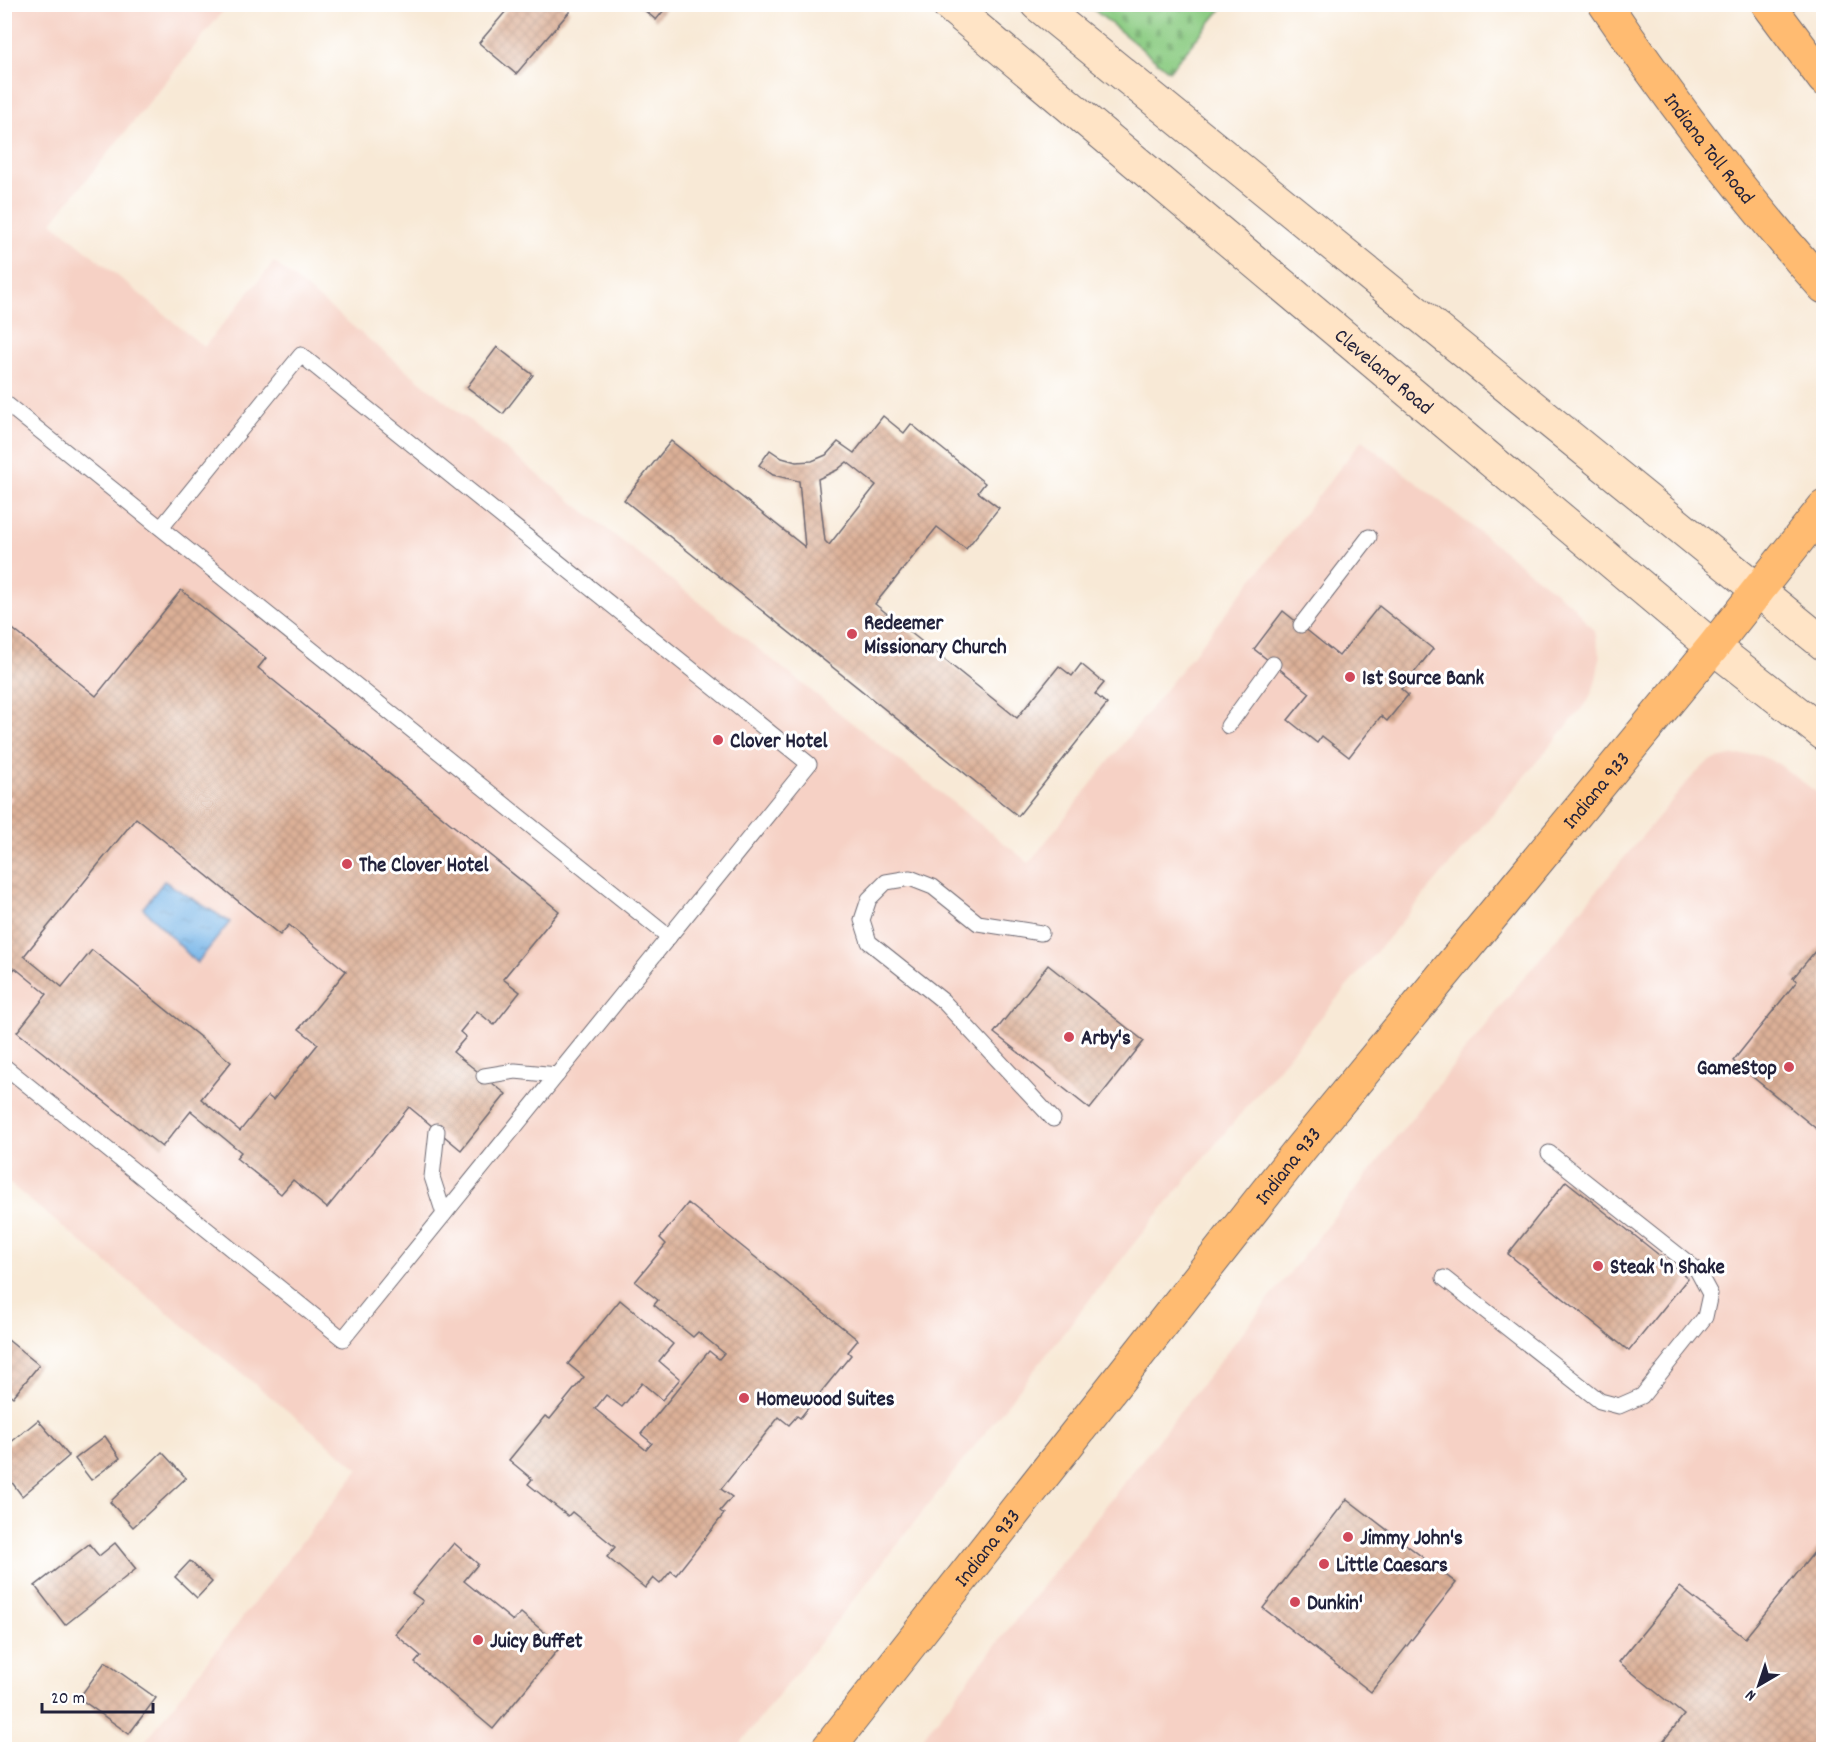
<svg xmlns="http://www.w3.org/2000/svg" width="1828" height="1754" viewBox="0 0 1828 1754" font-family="Dekko,sans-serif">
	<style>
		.built { fill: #f6d1c5 }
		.cemetery { fill: url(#cemetery-stones); stroke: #57775f; stroke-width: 1.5 }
		.water { fill: url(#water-ripples); stroke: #4a6a91; stroke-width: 1.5 }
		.building { fill: url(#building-cross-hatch); fill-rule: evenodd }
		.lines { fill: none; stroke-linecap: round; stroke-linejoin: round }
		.lane-casing { stroke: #6d6871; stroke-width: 17 }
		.secondary-casing { stroke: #6d6871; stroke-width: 35 }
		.primary-casing { stroke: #6d6871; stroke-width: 35 }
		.highway-casing { stroke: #6d6871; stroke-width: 35 }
		.lane { stroke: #fff; stroke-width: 15 }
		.secondary { stroke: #ffe4c6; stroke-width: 33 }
		.primary { stroke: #ffbb71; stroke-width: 33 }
		.highway { stroke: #ffbb71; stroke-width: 33 }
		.poi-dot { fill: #d1495b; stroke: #fff; stroke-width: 2 }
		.labels { text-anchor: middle; stroke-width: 6; stroke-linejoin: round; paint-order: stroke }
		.street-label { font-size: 21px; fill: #22223b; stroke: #fff }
		.poi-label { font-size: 21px; font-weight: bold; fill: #22223b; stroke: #fff; text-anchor: start }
	</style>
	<defs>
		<pattern id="cemetery-stones" width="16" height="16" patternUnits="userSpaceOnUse" patternTransform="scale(1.5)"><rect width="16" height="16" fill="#8ccc83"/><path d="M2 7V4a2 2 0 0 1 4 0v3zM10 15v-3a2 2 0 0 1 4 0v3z" fill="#78af72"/></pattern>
		<pattern id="water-ripples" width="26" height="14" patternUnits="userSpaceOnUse" patternTransform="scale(1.5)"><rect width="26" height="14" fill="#73b3e7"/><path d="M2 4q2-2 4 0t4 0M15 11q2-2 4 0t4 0" fill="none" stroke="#5e91bc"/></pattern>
		<pattern id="building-cross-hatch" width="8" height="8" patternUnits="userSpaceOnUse" patternTransform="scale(1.5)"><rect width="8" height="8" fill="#dcb097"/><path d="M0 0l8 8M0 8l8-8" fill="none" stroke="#bc9783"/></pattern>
	</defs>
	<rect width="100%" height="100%" fill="#fff"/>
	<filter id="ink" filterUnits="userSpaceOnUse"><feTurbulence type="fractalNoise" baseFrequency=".0167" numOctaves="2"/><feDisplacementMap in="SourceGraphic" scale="12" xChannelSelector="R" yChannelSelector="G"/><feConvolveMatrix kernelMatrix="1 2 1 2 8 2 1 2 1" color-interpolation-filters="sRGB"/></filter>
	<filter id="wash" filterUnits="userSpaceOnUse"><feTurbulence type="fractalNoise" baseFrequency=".008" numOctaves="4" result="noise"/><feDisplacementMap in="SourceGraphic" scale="24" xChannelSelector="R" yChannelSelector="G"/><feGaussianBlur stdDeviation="1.35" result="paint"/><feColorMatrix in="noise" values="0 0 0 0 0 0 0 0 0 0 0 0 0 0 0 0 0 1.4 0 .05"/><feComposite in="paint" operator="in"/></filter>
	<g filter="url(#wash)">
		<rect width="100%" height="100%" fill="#f8e9d6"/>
		<g class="built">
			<polygon points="4,5 228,5 52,222 204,347 274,262 426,386 1029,863 1362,440 1572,605 1595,632 1600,658 1595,684 1588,701 1279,1067 1139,1237 736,1749 139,1749 359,1469 5,1180"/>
			<polygon points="1756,754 1777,763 1823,797 1823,1749 913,1750 1506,999 1690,779 1709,761 1730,756"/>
		</g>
		<polygon class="cemetery" points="1088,5 1225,5 1169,71"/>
		<polygon class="water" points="164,881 230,922 197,963 143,908"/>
		<g id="blocks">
			<g class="building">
				<polygon points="512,4 562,4 570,11 516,74 479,43"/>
				<polygon points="637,4 669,4 656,20"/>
				<polygon points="497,347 533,375 503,414 467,387"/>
				<path d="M883 416 904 433 911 424 985 483 978 492 999 508 966 549 937 527 875 604 1017 718 1059 666 1072 676 1081 664 1104 683 1095 694 1107 704 1018 816 624 500 671 441 805 547 799 481 773 475 759 465 770 450 782 458 796 462 812 461 826 455 838 442 854 453ZM847 462 876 485 829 545 825 541 818 479 837 470Z"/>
				<path d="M181 590 266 658 258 668 559 911 503 979 520 992 494 1025 477 1011 460 1032 466 1037 453 1052 506 1094 461 1150 409 1107 327 1208 293 1180 281 1194 236 1158 241 1152 191 1111 162 1147 17 1032 47 994 15 968 5 980V808L13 798 4 792V622L96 696ZM136 818 280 935 289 925 346 971 299 1029 318 1044 273 1100 268 1096 240 1131 201 1099 231 1062 92 950 62 987 24 956Z"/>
				<polygon points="1379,606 1433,649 1401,689 1408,695 1387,721 1381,716 1349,757 1322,736 1317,743 1288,720 1310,693 1254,649 1283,611 1339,656"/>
				<polygon points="1821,944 1824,946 1824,1135 1733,1061 1797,981 1793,978"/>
				<polygon points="1048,965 1144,1041 1090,1109 994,1033"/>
				<polygon points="1566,1181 1688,1278 1629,1351 1508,1254"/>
				<polygon points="688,1203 858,1340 848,1352 851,1355 800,1418 797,1416 789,1425 779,1417 721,1489 732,1497 720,1511 724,1514 676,1575 671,1571 660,1584 653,1578 645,1588 607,1557 615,1547 572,1512 568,1516 528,1484 532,1479 509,1460 545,1416 550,1419 584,1377 568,1364 620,1300 673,1344 659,1361 680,1379 662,1400 642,1383 622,1407 606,1395 595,1409 646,1450 652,1443 641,1434 709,1351 719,1359 724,1353 698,1332 693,1337 654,1305 658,1300 635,1282 666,1244 660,1238"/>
				<polygon points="8,1340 39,1365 13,1397 4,1390 4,1344"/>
				<polygon points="38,1420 69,1456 22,1496 11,1481 4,1486 4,1448"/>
				<polygon points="105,1436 120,1458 91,1480 75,1459"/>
				<polygon points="162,1452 186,1478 133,1527 110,1502"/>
				<polygon points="1347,1499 1456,1583 1371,1692 1263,1608"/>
				<polygon points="1824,1540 1824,1750 1656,1750 1684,1715 1619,1662 1680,1587 1745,1638"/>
				<polygon points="115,1543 136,1569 65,1625 35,1586 89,1544 99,1556"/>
				<polygon points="454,1543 478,1564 464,1581 513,1621 521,1613 561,1646 493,1729 415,1663 421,1656 395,1634 423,1601 412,1593"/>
				<polygon points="190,1561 212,1582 197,1598 175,1577"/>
				<polygon points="105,1662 156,1698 129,1734 79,1698"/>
			</g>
		</g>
	</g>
	<g filter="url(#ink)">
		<use href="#blocks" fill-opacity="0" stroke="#6d6871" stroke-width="1.5"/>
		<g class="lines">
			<g class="lane-casing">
				<g id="lane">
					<polyline points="4,402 669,937"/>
					<polyline points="1301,625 1369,537"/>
					<polyline points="1228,726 1273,664"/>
					<polyline points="1041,933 978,923 933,887 910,878 886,882 869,899 862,920 869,942 943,1001 1053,1119"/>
					<polyline points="4,1066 343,1339 809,764 301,355 161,528"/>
					<polyline points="484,1076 515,1071 557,1075"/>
					<polyline points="437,1131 432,1177 444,1214"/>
					<polyline points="1444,1278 1600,1401 1619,1406 1642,1396 1705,1317 1710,1294 1697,1270 1549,1153"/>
				</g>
			</g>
			<g class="secondary-casing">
				<g id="secondary">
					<path id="s1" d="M948 4 1713 647 1824 734"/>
					<polyline points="1037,4 1824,644"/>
				</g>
			</g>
			<g class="primary-casing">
				<g id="primary">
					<path id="s2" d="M827 1750 1301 1148 1713 647 1824 507"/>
				</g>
			</g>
			<g class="highway-casing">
				<g id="highway">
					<path id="s3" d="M1605 4C1672 103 1745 198 1824 287"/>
					<polyline points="1768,4 1824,79"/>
				</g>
			</g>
			<use href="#lane" class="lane"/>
			<use href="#secondary" class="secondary"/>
			<use href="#primary" class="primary"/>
			<use href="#highway" class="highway"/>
		</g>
	</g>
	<g class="poi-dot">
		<circle cx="852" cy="634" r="6"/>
		<circle cx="1350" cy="677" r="6"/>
		<circle cx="718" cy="740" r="6"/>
		<circle cx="347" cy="864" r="6"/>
		<circle cx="1069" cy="1037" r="6"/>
		<circle cx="1789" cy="1067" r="6"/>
		<circle cx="1598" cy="1266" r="6"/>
		<circle cx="744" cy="1398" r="6"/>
		<circle cx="1348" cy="1537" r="6"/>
		<circle cx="1324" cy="1564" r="6"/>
		<circle cx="1295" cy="1602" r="6"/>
		<circle cx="478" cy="1640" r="6"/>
	</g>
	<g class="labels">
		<g class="street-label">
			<text dy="7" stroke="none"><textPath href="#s3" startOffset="178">Indiana Toll Road</textPath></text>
			<text dy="7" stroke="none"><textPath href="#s1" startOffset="570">Cleveland Road</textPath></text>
			<text dy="7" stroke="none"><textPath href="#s2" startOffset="1230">Indiana 933</textPath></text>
			<text dy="7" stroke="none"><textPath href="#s2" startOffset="744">Indiana 933</textPath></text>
			<text dy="7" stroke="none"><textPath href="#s2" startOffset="258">Indiana 933</textPath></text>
		</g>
		<g class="poi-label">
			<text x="864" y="629">Redeemer<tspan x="864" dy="24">Missionary Church</tspan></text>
			<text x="1362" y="684">1st Source Bank</text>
			<text x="730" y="747">Clover Hotel</text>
			<text x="359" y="871">The Clover Hotel</text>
			<text x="1081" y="1044">Arby's</text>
			<text x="1777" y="1074" text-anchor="end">GameStop</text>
			<text x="1610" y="1273">Steak 'n Shake</text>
			<text x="756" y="1405">Homewood Suites</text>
			<text x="1360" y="1544">Jimmy John's</text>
			<text x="1336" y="1571">Little Caesars</text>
			<text x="1307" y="1609">Dunkin'</text>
			<text x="490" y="1647">Juicy Buffet</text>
		</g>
	</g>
	<rect width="1828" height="1754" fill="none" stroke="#fff" stroke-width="24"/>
	<g transform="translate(1759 1685) rotate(219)" stroke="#ffffff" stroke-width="4.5" paint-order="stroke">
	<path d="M0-4.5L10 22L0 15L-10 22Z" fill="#22223b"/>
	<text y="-9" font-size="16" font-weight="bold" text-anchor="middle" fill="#22223b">N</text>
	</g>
	<path d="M42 1703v9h111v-9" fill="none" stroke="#22223b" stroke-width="3"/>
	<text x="51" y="1703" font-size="18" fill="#22223b" stroke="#ffffff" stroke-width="4.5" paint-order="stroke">20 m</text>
</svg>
